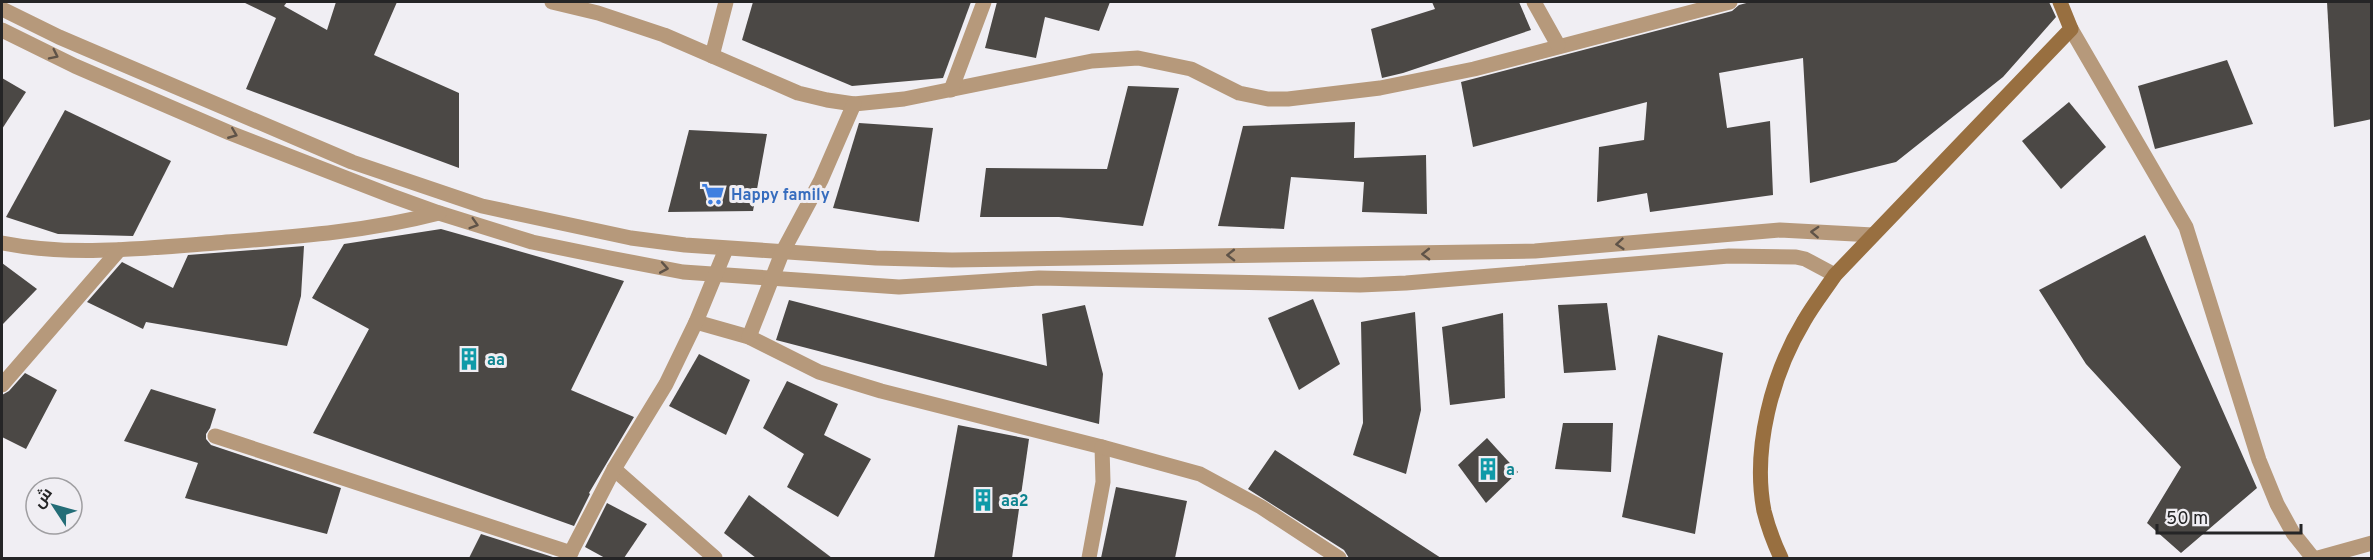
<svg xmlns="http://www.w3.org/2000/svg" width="2373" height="560" viewBox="0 0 2373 560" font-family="Overpass,Cairo,sans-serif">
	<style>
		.building { fill: #4b4845 }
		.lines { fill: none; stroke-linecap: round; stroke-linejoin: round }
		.street { stroke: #b6997b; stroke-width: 15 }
		.secondary { stroke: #986f40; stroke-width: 15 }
		.oneway { stroke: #5f5348 }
		.labels { text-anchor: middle; stroke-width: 6; stroke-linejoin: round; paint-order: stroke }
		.shop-label { font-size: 16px; font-weight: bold; fill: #366cbe; stroke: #f0eef3; text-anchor: start }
		.culture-label { font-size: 16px; font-weight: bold; fill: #0d838f; stroke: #f0eef3; text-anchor: start }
	</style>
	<rect width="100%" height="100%" fill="#f0eef3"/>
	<g class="building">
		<polygon points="243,2 287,2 284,6 327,30 336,2 397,2 374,55 459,93 459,168 246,89 276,18"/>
		<polygon points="753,2 971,2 943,78 852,86 742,40"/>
		<polygon points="997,2 1110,2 1099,31 1045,17 1036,58 985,48"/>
		<polygon points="1432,2 1519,2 1531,30 1403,73 1382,78 1371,29 1435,9"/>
		<polygon points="1750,2 2049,2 2056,17 2003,77 1896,162 1810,183 1803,58 1719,73 1727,128 1770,121 1773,195 1650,212 1647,193 1597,202 1599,147 1644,140 1647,102 1473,147 1461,82 1732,11 1739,5"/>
		<polygon points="2327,2 2372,2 2372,119 2334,127"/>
		<polygon points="2227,60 2253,124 2155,149 2138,86"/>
		<polygon points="2,78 26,92 2,129"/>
		<polygon points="1128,86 1179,88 1143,226 1059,217 980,217 986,168 1107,169"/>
		<polygon points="2069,102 2106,147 2061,189 2022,141"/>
		<polygon points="65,110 171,161 133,236 58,234 6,217"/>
		<polygon points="1355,122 1354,158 1426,155 1427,214 1362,212 1364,182 1291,177 1284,229 1218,226 1243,126"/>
		<polygon points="859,123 933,128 919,222 833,208"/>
		<polygon points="689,130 767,134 753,211 668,212"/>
		<polygon points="441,229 624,281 571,390 634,417 589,493 590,494 574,526 313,433 369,329 312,298 344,244"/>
		<polygon points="2145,235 2257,488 2181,553 2147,523 2181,467 2086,364 2039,290"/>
		<polygon points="304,246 301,296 287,346 146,322 143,329 87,302 122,262 173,288 188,255"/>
		<polygon points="2,263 37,289 2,325"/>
		<polygon points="1313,299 1340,364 1299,390 1268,318"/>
		<polygon points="789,300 1047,366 1042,314 1085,305 1103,374 1099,424 776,340"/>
		<polygon points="1607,303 1616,370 1564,373 1558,305"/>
		<polygon points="1415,312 1421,410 1406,474 1353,455 1363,423 1361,322"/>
		<polygon points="1503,313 1505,398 1450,405 1442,327"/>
		<polygon points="1658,335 1723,353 1695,534 1622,517"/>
		<polygon points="699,354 750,380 726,435 669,406"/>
		<polygon points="25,373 57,390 26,449 2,437 2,395 9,391"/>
		<polygon points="787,381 838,404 824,435 871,459 838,517 787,487 804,454 763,428"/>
		<polygon points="151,389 216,409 210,428 206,434 206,439 211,445 341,488 327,534 185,498 198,463 124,441"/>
		<polygon points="1563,423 1613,423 1611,472 1555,469"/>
		<polygon points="958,425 1029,439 1012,558 934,558"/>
		<polygon points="1487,438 1518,472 1486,503 1458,465"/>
		<polygon points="1275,450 1441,558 1349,558 1344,550 1248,489"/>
		<polygon points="1116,487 1187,501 1175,558 1101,558"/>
		<polygon points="749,495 832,558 756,558 724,533"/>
		<polygon points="607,503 647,524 624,558 605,558 585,547"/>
		<polygon points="481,534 556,558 469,558"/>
	</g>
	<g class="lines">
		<g class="street">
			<polyline points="552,2 598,13 664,35 798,93 827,100 854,104 904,99 1092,61 1138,58 1191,69 1239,93 1268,99 1288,99 1380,88 1474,69 1730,2"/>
			<polyline points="1534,2 1558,45"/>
			<polyline points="2,9 59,37 352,162 482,206 631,238 685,245 876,258 952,260 1535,251 1780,230 1873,235"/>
			<polyline points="2071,29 2186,227 2259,460 2277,504 2293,533 2313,558"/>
			<polyline points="2,30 75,66 230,133 392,196 439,213 532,242 610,258 683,272 899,287 1039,278 1360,285 1406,283 1729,256 1796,257 1805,259 1835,275"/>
			<polyline points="712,56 726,2"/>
			<polyline points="951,90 984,2"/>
			<path d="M2 243C73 257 144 248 216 243 291 237 366 232 439 213"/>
			<polyline points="696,322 749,337 819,372 881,391 1102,447 1103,482 1089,558"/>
			<polyline points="749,337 782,253 821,180 854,104"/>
			<polyline points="2,385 119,250"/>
			<polyline points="215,436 571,553"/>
			<polyline points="1102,447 1200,474 1261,507 1339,558"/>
			<polyline points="614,469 715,558"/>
			<polyline points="568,558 614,469 666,384 696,322 726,249"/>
			<polyline points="2318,558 2372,543"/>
		</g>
		<path class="secondary" d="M1781 558C1774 543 1768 527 1764 511 1752 449 1772 374 1804 321 1813 305 1825 290 1835 275L2071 29 2060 2"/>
	</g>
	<defs><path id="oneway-chevron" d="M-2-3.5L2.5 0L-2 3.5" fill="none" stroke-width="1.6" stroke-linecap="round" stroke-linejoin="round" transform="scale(1.5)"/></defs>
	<g class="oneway">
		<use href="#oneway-chevron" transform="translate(54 55) rotate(26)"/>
		<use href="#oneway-chevron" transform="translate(233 134) rotate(22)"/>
		<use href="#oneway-chevron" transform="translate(474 224) rotate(17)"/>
		<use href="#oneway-chevron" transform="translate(1815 232) rotate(-177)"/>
		<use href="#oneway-chevron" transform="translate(1620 244) rotate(175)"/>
		<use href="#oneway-chevron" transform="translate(1426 254) rotate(179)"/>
		<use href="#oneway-chevron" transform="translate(1231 255) rotate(179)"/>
		<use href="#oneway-chevron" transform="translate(664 268) rotate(10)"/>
	</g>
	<defs>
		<g id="supermarket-bare" transform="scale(1.8)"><path d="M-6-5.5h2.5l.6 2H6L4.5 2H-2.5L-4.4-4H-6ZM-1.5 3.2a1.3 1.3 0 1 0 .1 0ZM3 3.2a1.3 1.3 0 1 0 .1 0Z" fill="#3f7fe0" stroke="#f0eef3" stroke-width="2.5" paint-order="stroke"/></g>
		<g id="building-bare" transform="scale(1.8)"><path d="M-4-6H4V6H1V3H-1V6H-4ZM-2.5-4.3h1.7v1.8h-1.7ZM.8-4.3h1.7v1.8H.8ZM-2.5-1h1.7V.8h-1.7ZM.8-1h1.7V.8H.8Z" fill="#0f9aa8" stroke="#f0eef3" stroke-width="2.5" paint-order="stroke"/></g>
	</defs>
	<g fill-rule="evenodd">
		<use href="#supermarket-bare" x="713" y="194"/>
		<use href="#building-bare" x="469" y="359"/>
		<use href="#building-bare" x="1488" y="469"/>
		<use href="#building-bare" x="983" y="500"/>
	</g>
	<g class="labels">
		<g class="shop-label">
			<text x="731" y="200">Happy family</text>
		</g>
		<g class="culture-label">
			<text x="487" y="365">aa</text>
			<text x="1506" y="475">a</text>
			<text x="1001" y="506">aa2</text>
		</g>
	</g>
	<rect width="2373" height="560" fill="none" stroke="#252526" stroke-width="6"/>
	<g transform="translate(54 506) rotate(306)"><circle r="28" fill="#f0eef3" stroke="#9f9ea1" stroke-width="1.5"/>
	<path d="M0-4.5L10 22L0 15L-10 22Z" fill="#246d77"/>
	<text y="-9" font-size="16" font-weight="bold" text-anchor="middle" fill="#252526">ش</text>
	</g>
	<path d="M2157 524v9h144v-9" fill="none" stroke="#252526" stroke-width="3"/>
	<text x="2166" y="524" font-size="18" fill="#252526" stroke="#f0eef3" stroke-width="4.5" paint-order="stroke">50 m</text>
</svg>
